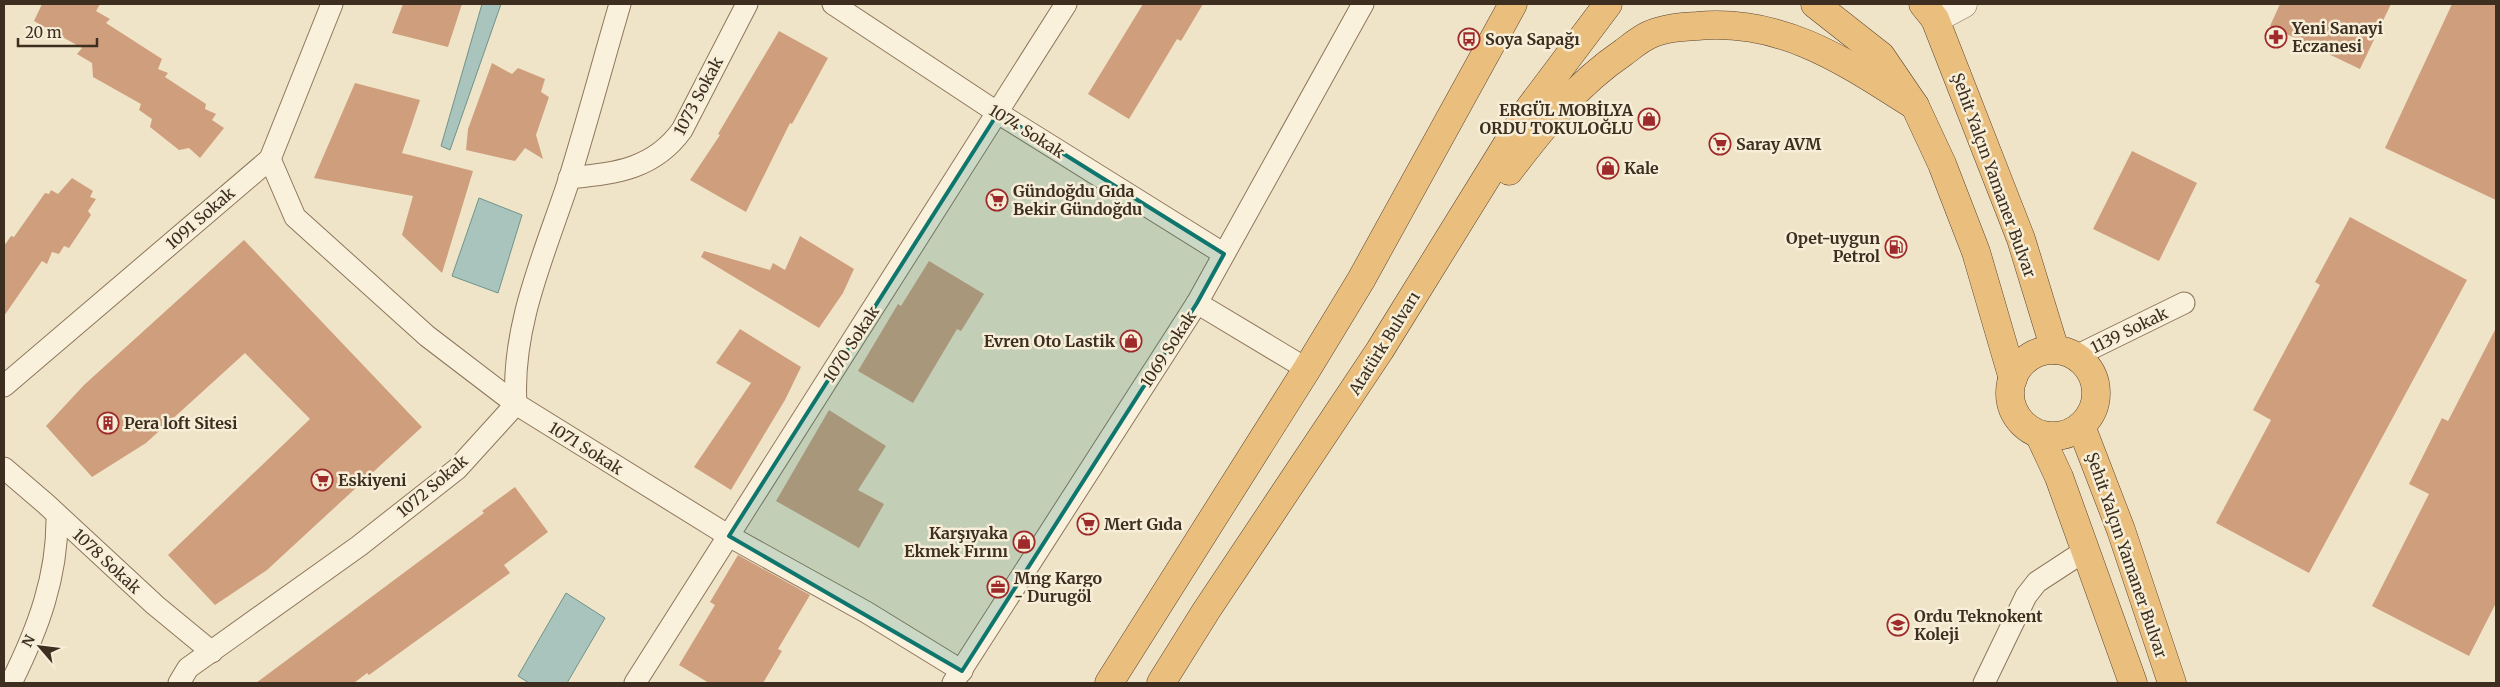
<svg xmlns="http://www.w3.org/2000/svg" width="2500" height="687" viewBox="0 0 2500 687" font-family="Merriweather,serif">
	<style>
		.water { fill: #a9c4bc; stroke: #6f938a }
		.building { fill: #cf9f7d }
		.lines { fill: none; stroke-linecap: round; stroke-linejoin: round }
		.minor-casing { stroke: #8d765c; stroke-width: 23 }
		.tertiary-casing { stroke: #8d765c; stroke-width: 29 }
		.trunk-casing { stroke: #5b4430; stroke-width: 29 }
		.minor { stroke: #faf1dc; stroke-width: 21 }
		.tertiary { stroke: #faf1dc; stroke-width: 28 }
		.trunk { stroke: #eabe7c; stroke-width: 28 }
		.marked { fill: #0f766e; fill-opacity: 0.2; stroke: #0f766e; stroke-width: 4; stroke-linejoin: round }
		.labels { text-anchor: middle; stroke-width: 5; stroke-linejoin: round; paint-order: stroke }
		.poi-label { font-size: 16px; font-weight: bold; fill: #3d2e20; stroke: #f7eed8; text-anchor: start }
		.street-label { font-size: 16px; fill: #3d2e20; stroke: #f7eed8 }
	</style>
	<rect width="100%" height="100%" fill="#f0e4c8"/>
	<g class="water">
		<polygon points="482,4 501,4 450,150 441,146"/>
		<polygon points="479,198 522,215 498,293 452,276"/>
		<polygon points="566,593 605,618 567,683 529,683 518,676"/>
	</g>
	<g class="building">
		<polygon points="42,4 100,4 96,11 110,19 106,23 162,59 158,69 168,73 165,77 206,104 205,109 216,114 212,120 224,128 200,158 189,148 179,150 150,127 152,119 139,110 141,104 93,77 92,63 77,54 82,48 34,21"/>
		<polygon points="403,4 462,4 448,47 392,33"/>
		<polygon points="1143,4 1203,4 1181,41 1177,39 1129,119 1088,94"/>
		<polygon points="2280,4 2391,4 2360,69 2270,26"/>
		<polygon points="2452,4 2496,4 2496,200 2385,148"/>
		<polygon points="779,31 828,58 792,124 790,123 746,212 690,180 720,135 718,134"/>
		<polygon points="492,63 512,74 518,68 545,79 541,92 549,97 536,135 543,159 525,148 515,161 466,150 468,129"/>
		<polygon points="355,83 420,100 402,153 473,171 442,273 402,235 413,196 314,178"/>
		<polygon points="2132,151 2197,183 2159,261 2093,229"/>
		<polygon points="72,178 93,191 90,197 96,199 88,211 91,215 69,248 64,246 59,254 52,252 47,264 42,261 4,316 4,246 11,236 14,237 45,193 49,194 51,190 58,194"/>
		<polygon points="2350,217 2467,280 2309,573 2216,523 2271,420 2253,410 2320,285 2315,282"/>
		<polygon points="800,236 854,269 843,293 819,328 701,257 704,251 770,270 773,263 785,270"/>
		<polygon points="244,240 422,427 267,570 215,605 168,555 310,419 245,353 146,443 92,477 46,426 84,385"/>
		<polygon points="929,261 984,294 961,331 957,329 913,403 858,371 898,304 901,306"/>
		<polygon points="2496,328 2496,603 2469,656 2372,606 2429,494 2409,484 2442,418 2448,421"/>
		<polygon points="740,329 801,367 785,400 731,490 694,467 751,383 716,363"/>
		<polygon points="829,410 886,446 858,490 884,504 859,548 776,501"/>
		<polygon points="515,487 548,532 504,565 510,573 369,675 367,673 354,683 256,683 484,513 482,511"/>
		<polygon points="738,555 810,595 778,649 782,651 763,683 709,683 679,665 715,605 710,602"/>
	</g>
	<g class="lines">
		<g class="minor-casing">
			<g id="minor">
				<polyline points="833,4 998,113 1224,254"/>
				<polyline points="270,159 295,217 427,336 516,404 729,536 866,612 962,671"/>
				<path d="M569 178C615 173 653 170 682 130L747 4"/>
				<polyline points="1197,303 1307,369"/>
				<polyline points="2074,357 2184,303"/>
				<polyline points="4,386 270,159 332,4"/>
				<polyline points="4,468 46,504 155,605 212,652"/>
				<path d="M11 683C38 629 58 576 57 515"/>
				<path d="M179 683 188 668 359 546 457 469 516 404C511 326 545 253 569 180 587 122 603 62 620 4"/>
				<polyline points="635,683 1066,4"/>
				<polyline points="953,683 1197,303 1363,4"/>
				<polyline points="1984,683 2026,596 2037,582 2086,550"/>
			</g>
		</g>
		<g class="tertiary-casing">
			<polyline id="tertiary" points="1935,19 1963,4"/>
		</g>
		<g class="trunk-casing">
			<g id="trunk">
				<polyline points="1815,4 1881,56 1915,106 1942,164 1976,252 2013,379"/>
				<polyline points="1923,4 1935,19 2021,239 2055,350"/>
				<path d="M1509 171C1543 126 1577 84 1624 52 1632 46 1640 39 1649 35 1664 28 1680 27 1697 26 1783 18 1846 62 1915 106"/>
				<circle cx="2053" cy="393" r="43"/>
				<polyline points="2081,426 2121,530 2172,683"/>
				<polyline points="2039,434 2059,477 2133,683"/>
				<polyline points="1109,683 1307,369 1361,280 1513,4"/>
				<polyline points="1161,683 1206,611 1380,350 1529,109 1608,4"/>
			</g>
		</g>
		<use href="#minor" class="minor"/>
		<use href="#tertiary" class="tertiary"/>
		<use href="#trunk" class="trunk"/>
	</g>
	<path class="marked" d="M998 113 1224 254 1197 303 962 671 729 536Z"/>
	<defs>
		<g id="pharmacy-ring" transform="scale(1.125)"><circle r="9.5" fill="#f7eed8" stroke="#9e2a2b" stroke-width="1.5"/><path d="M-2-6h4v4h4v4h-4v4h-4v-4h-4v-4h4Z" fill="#9e2a2b"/></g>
		<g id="bus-ring" transform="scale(1.125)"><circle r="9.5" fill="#f7eed8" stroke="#9e2a2b" stroke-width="1.5"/><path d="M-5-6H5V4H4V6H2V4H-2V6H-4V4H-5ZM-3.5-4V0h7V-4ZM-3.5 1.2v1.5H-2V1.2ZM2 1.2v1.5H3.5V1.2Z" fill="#9e2a2b"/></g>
		<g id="shop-ring" transform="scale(1.125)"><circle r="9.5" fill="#f7eed8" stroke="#9e2a2b" stroke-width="1.5"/><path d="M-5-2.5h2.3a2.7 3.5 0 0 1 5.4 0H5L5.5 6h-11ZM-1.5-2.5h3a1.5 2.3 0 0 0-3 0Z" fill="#9e2a2b"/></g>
		<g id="supermarket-ring" transform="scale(1.125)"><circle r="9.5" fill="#f7eed8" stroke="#9e2a2b" stroke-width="1.5"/><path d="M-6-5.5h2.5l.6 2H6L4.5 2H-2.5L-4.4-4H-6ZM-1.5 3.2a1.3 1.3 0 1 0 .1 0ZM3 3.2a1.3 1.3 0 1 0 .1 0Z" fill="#9e2a2b"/></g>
		<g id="fuel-ring" transform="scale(1.125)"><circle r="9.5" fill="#f7eed8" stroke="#9e2a2b" stroke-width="1.5"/><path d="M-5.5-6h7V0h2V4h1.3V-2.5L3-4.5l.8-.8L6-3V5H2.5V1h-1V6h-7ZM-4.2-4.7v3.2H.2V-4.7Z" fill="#9e2a2b"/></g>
		<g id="building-ring" transform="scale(1.125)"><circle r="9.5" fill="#f7eed8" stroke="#9e2a2b" stroke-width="1.5"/><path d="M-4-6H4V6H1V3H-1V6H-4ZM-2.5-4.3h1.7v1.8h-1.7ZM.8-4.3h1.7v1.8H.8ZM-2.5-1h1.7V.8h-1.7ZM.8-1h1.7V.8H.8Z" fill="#9e2a2b"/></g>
		<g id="office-ring" transform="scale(1.125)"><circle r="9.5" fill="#f7eed8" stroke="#9e2a2b" stroke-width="1.5"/><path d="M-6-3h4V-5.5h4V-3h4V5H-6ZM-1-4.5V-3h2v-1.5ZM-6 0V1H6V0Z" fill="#9e2a2b"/></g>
		<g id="school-ring" transform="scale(1.125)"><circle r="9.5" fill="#f7eed8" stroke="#9e2a2b" stroke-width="1.5"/><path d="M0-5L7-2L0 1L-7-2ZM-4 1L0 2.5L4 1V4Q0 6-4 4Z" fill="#9e2a2b"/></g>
	</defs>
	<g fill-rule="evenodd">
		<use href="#pharmacy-ring" x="2276" y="37"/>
		<use href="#bus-ring" x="1469" y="39"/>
		<use href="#shop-ring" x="1649" y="119"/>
		<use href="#supermarket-ring" x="1720" y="144"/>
		<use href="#shop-ring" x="1608" y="168"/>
		<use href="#supermarket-ring" x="997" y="200"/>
		<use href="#fuel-ring" x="1896" y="247"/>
		<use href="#shop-ring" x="1131" y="341"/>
		<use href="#building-ring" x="108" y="423"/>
		<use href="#supermarket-ring" x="322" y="480"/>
		<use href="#supermarket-ring" x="1088" y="524"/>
		<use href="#shop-ring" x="1024" y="542"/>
		<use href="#office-ring" x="998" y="587"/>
		<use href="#school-ring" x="1898" y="625"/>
	</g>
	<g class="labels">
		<g class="poi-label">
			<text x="2292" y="34">Yeni Sanayi<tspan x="2292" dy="18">Eczanesi</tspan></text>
			<text x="1485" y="45">Soya Sapağı</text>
			<text x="1633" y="116" text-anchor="end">ERGÜL MOBİLYA<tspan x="1633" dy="18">ORDU TOKULOĞLU</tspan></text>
			<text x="1736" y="150">Saray AVM</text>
			<text x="1624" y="174">Kale</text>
			<text x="1013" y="197">Gündoğdu Gıda<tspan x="1013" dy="18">Bekir Gündoğdu</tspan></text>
			<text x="1880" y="244" text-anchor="end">Opet-uygun<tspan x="1880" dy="18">Petrol</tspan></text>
			<text x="1115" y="347" text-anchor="end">Evren Oto Lastik</text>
			<text x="124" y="429">Pera loft Sitesi</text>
			<text x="338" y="486">Eskiyeni</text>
			<text x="1104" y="530">Mert Gıda</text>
			<text x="1008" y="539" text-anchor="end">Karşıyaka<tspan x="1008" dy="18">Ekmek Fırını</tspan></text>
			<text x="1014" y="584">Mng Kargo<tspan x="1014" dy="18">- Durugöl</tspan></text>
			<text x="1914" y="622">Ordu Teknokent<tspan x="1914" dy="18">Koleji</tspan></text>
		</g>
		<g class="street-label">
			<text transform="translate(698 96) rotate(-62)" y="6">1073 Sokak</text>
			<text transform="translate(1027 131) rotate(32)" y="6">1074 Sokak</text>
			<text transform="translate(1994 175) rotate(70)" y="6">Şehit Yalçın Yamaner Bulvar</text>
			<text transform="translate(200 218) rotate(-41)" y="6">1091 Sokak</text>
			<text transform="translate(2129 330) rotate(-26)" y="6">1139 Sokak</text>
			<text transform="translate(1384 343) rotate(-58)" y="6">Atatürk Bulvarı</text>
			<text transform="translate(851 344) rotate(-57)" y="6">1070 Sokak</text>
			<text transform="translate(1168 349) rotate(-57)" y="6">1069 Sokak</text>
			<text transform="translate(586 448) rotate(32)" y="6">1071 Sokak</text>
			<text transform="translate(432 486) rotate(-40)" y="6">1072 Sokak</text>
			<text transform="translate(2127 555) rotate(71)" y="6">Şehit Yalçın Yamaner Bulvar</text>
			<text transform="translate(107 561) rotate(43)" y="6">1078 Sokak</text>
		</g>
	</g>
	<rect width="2500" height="687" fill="none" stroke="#3d2e20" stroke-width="10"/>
	<g transform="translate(40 647) rotate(298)" stroke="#f7eed8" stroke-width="4" paint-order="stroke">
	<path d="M0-4L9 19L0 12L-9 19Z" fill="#3d2e20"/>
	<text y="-8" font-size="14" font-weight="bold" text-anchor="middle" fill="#3d2e20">N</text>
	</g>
	<path d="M18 38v8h79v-8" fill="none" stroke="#3d2e20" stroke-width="2.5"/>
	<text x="25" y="38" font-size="15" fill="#3d2e20" stroke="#f7eed8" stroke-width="4" paint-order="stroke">20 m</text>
</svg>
